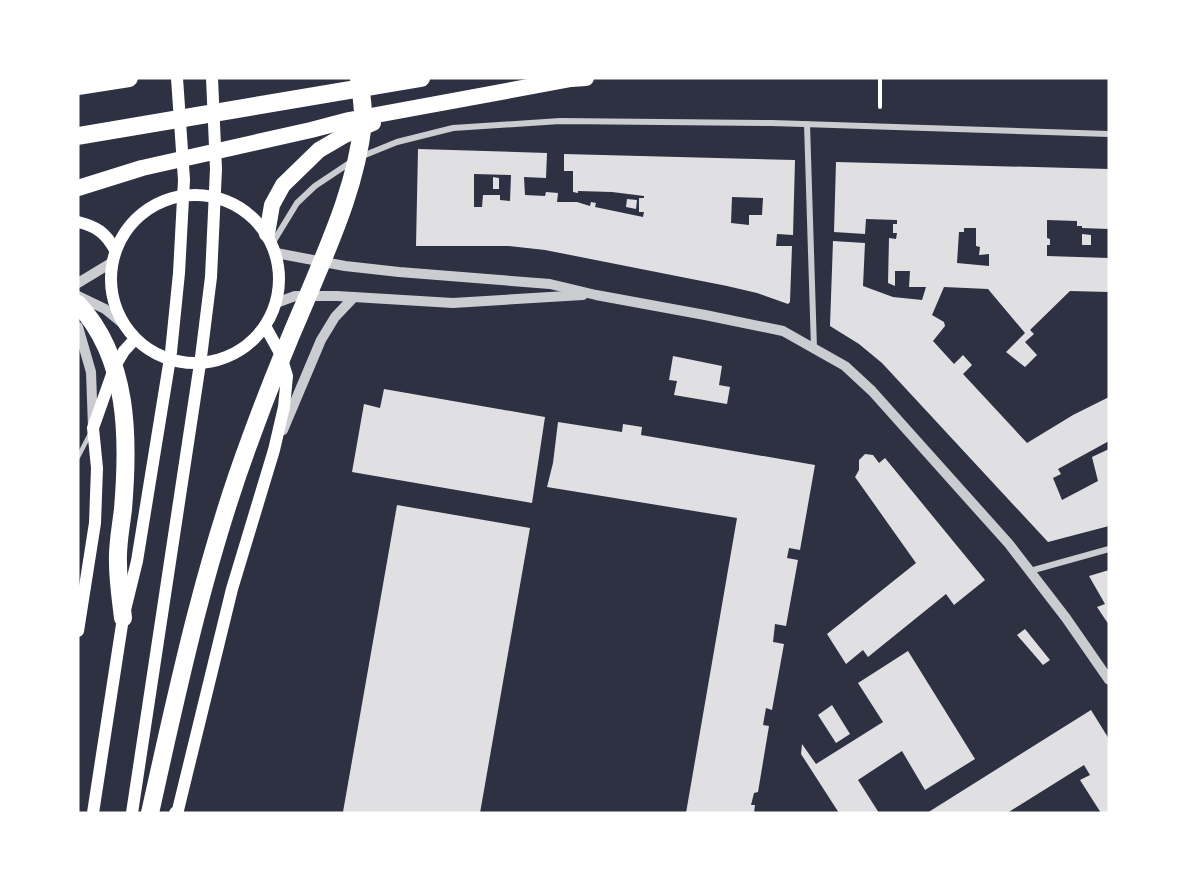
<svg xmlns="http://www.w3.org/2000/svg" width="1187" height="891" viewBox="0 0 1187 891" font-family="Roboto,sans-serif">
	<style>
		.building { fill: #e0e0e3; fill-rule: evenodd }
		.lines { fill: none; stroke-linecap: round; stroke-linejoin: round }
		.path { stroke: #fff; stroke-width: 4 }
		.service { stroke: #caccd0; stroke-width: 4.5 }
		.minor { stroke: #caccd0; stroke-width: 6 }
		.tertiary { stroke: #caccd0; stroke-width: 10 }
		.secondary { stroke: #fff; stroke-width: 12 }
		.trunk { stroke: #fff; stroke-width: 16 }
		.motorway { stroke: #fff; stroke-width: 18 }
	</style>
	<rect width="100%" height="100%" fill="#2d3142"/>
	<g class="building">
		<path d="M418 149 547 153 546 178 524 177 525 195 545 196 546 192 558 193 557 202H577L590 206 591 202 596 203 595 207 643 217 644 212H639V198H644V196L612 192 578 191V193L573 192V171H564V154L795 160 793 235 777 234 776 246H792L790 302 788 304 757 293 727 286 545 250 509 246H416ZM474 174 511 175 510 201 500 200V195H483L482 207H474ZM732 197 763 198 762 215H749V225L731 223Z"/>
		<path d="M836 162 1109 169V229L1082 228V226H1077V221L1047 220V238L1050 239V245H1047V256L1109 258V292L1070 291 1030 330 1034 334 1025 342 1037 355 1025 367 1006 352 1025 333 988 289 944 287 932 315 944 322 945 326 933 341 954 364 963 355 972 365 963 374 1027 443 1073 415 1109 397V441L1058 469 1061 474 1053 478 1062 500 1098 481 1092 457 1109 449V526L1048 542 882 363 859 344 830 326 833 241 865 243 863 286 893 297 922 300 926 287H909L910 271H895V286L888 283 889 238 896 239 897 233H893V224H897V220L866 219 865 234 834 232ZM964 228H976V246L980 247 979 255 989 254V266L957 263 959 232H964Z"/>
		<polygon points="493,177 499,178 499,189 493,189"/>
		<polygon points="627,199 637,200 636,209 626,207"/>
		<polygon points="1082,234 1091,235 1091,245 1082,245"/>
		<polygon points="673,356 722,366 719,385 730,387 727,404 674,395 677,381 669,380"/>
		<polygon points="384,389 545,417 532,503 352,472 364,404 380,408"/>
		<polygon points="558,422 622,432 623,424 642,427 641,435 815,465 800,550 789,548 787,558 798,560 786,626 775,624 773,642 784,644 772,710 766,708 763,725 769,726 758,792 754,793 751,805 755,805 754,813 686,813 737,518 547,487 553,463"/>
		<polygon points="865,454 873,455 879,463 885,458 985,580 954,605 946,594 868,657 863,650 846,664 827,634 916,563 855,477 859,470 859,460"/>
		<polygon points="397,505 530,528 480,813 343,812"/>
		<polygon points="1109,570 1109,625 1097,607 1105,604 1089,576"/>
		<polygon points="1025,629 1050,660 1043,665 1017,635"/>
		<polygon points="908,651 975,759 925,790 902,751 858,780 879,813 839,813 801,754 802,744 816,764 883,722 858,683"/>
		<polygon points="832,705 850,734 836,743 818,715"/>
		<polygon points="1091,710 1109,739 1109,813 1101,813 1080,780 1090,775 1084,765 1007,813 927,813"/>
	</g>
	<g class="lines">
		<polyline class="path" points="880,107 880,78"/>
		<polyline class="service" points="78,457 90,434"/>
		<g class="minor">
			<polyline points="807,124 814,348"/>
			<polyline points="360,157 397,142 453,128 560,121 772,123 1109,134"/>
			<polyline points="272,244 297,203 315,186 351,162"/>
			<polyline points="1030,571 1109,549"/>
		</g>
		<g class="tertiary">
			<polyline points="276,253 345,266 399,272 550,284 596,295 705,315 783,331 845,366 872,391 1009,544 1066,618 1109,680"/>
			<polyline points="78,283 111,263"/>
			<polyline points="78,296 105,309 122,323"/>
			<polyline points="276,303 295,296 337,296 453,303 583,295"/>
			<polyline points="78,327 91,372 93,427"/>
			<polyline points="283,430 321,340 335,317 353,298"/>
		</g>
		<g class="secondary">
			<circle cx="195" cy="279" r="84"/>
			<path d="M78 222C96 226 106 233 115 250"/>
			<polyline points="78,631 95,523 97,468 93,428 115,366 124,351 135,339"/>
			<polyline points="93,813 123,618 137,561 171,352 179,273 184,180 177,78"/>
			<polyline points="132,813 201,357 211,277 216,169 212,78"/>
			<polyline points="175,813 178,810 232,589 274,450 284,407 287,376 280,353 265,326"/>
		</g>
		<g class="trunk">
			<polyline points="78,188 142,168 311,130 349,120 571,79 586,78"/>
			<polyline points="267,234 272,205 283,185 319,150 343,136 373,123"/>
		</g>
		<g class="motorway">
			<polyline points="78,86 129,78"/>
			<polyline points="78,136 421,78"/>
			<path d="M78 304C129 359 129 438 123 509 121 527 117 545 118 563 118 582 121 600 123 618"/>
			<path d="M150 813C178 687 205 561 250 440 267 393 286 346 306 300 330 242 356 186 363 123 364 109 361 92 359 78"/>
		</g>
	</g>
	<rect width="1187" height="891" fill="none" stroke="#ffffff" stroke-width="159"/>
</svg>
